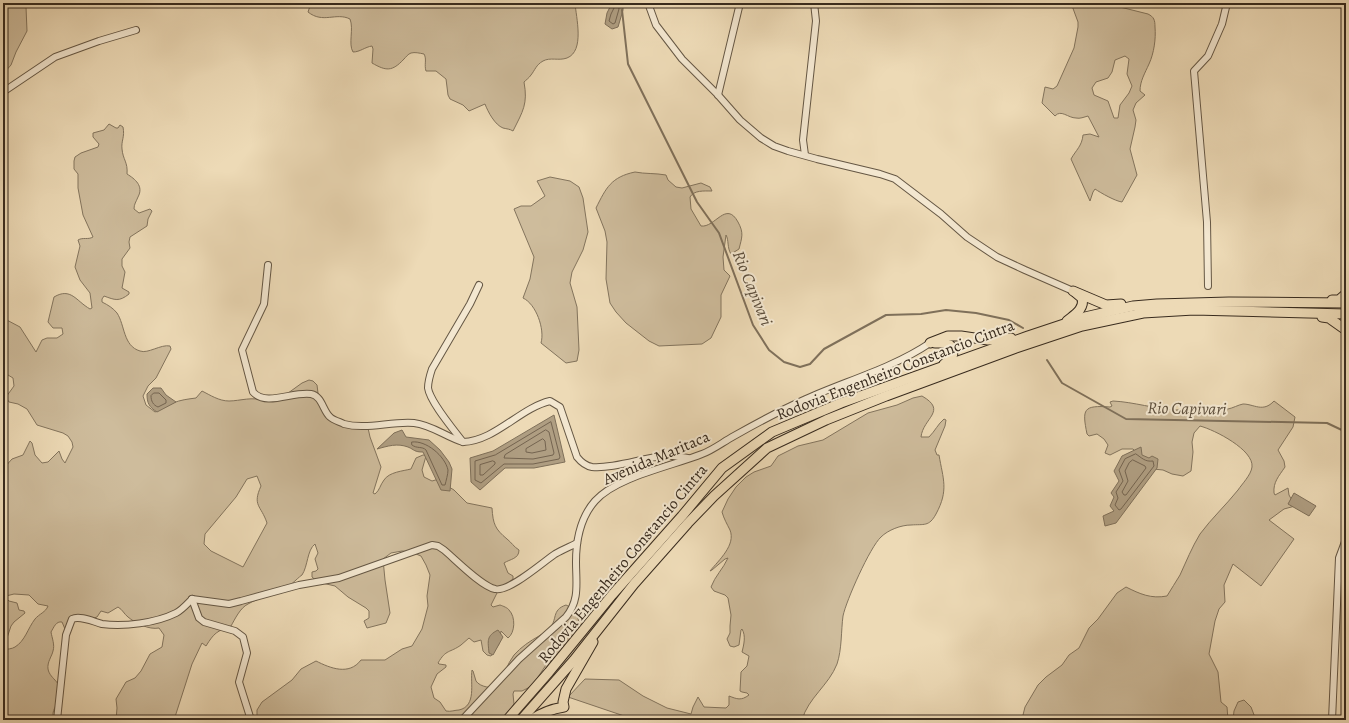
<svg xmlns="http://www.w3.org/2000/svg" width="1349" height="723" viewBox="0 0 1349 723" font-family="Alegreya,serif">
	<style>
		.green { fill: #cebc9c; stroke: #83745d; fill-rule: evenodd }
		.water { fill: #af9e82; stroke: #7f705a }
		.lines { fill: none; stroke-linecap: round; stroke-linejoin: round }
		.shore { stroke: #746450; stroke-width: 1 }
		.stream { stroke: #7f705a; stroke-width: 2 }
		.minor-casing { stroke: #655744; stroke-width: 8 }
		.highway-casing { stroke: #382b1e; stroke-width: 11 }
		.minor { stroke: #f3e7d0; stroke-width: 6 }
		.highway { stroke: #eddab6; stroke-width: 9 }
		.labels { text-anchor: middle; stroke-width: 4; stroke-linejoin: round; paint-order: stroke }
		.street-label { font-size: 16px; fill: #382b1e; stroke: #f3e7d0 }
		.water-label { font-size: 17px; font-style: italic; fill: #5c4e3c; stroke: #f3e7d0 }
	</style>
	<rect width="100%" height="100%" fill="#eddab6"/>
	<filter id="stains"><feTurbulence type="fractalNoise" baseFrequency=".005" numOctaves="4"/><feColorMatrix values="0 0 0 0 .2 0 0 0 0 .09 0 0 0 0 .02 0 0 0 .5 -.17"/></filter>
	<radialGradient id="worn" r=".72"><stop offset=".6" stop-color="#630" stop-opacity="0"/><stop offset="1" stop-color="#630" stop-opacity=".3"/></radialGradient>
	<g class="green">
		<polygon points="3,3 25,3 26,7 27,31 16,52 11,65 3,74"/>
		<path d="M49 3H99C82 7 65 7 49 3Z"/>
		<path d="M311 3H575C576 17 585 51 567 58 559 61 550 57 543 61 536 65 535 70 531 75 529 78 526 80 524 82 528 104 523 111 513 131 510 129 507 129 503 128 495 125 488 112 485 104L469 111 463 105 450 99 448 95 446 79 436 71H426C424 65 427 59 424 54 419 53 415 52 411 53 408 54 406 57 404 59 392 72 386 71 372 63L373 49 372 46C365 47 360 52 353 52 348 44 354 29 350 19 336 12 323 24 308 12Z"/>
		<path d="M1071 3H1104L1148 14C1154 17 1155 20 1155 27 1156 39 1154 53 1149 64 1145 73 1140 81 1140 91L1145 95 1136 103 1133 110 1136 120 1135 127 1130 149 1137 175 1122 202C1115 201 1101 193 1095 189L1093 192 1090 201 1071 159C1076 150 1082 146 1083 135L1090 134 1099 137 1088 116C1084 117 1080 119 1076 118 1068 118 1061 109 1055 116L1042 103 1045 87 1053 89 1057 86 1074 48 1078 27V22ZM1125 56 1129 59 1127 74 1132 86 1129 93 1120 105 1118 118H1114L1108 101 1094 95 1092 88 1096 82 1108 78 1112 72 1115 60Z"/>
		<path d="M109 124 116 128H118L120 125 123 127C125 137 121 141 122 149 123 160 128 162 127 174 135 179 144 186 138 197 136 202 134 204 134 209L139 213 150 209 152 211 148 219 147 226 130 237 129 242 130 248 122 259V266L125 272 122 288 129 292V294C119 302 115 300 104 296L102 299V302C108 305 113 308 117 313 125 325 123 346 140 351 148 354 161 344 170 346L171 349 156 378 148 386 143 396 146 405 155 412C162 409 167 406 173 403 180 400 188 399 196 398L202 391C210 395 219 401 229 401 240 401 253 396 264 401L284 396 302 383 309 380 313 381 317 385 318 393 322 404 338 420 368 428 370 437 381 467 373 493 375 494C380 490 380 485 384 480 389 472 403 471 411 469L416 458 423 455H426V456L422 470 424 477 432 481 439 479 444 484 454 490 467 503 492 508C493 524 495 529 507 539 511 542 514 547 519 550 519 559 510 559 504 563L508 573 513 576V579L498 591 491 605 493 607 500 605C503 606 508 608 509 610 516 617 515 633 508 638L501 631 499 644 491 656 487 655 483 651 481 640 474 642 469 638C466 640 464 643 461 645 450 653 446 649 438 663L439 664 446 665V667L437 674 431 687 434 698 440 702 446 711C451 712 455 710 459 710 477 706 470 683 472 670L473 671C474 674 475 678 476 681 480 687 492 689 498 686 504 676 507 664 514 655 521 647 530 641 539 636 542 634 547 632 549 629 558 620 551 610 566 605 576 609 577 616 580 625L585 626 557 656 546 665 532 686 522 691H514L513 694 514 704 504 720H257V710L262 702 292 680 301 669 316 661C330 668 349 676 361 660H385L402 649 412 646 422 629 428 606 427 596 430 575 426 565 421 556 411 552 402 551 391 553 383 559 385 580 390 613 386 623 367 628 364 621 369 618V611L366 608 348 597 335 586 318 582 312 577V572L316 571 318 569 315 559 318 553 315 544C307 550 308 566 302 575 300 576 292 584 290 585 278 596 261 596 248 604 240 608 235 619 231 626 217 631 214 633 206 646L202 643 192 664 174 720H116L117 708 116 699 126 682 135 678 141 671 150 654 162 647 164 635 159 628C149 630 135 623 128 617 124 614 123 610 118 607L108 613 101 611 97 617 94 618H73L65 629 62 622C56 621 54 627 51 632 52 638 55 645 53 651 52 656 47 662 48 669 50 680 64 682 60 697 58 705 50 710 54 720H3V650C7 649 12 649 15 647 25 641 28 628 35 619 39 614 46 612 48 606L38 604 29 595 14 594 6 596V598L9 601 17 603 19 610 24 611 25 613 14 622 11 626 4 647H3V469L12 459 23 455 30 441 32 443 35 455 42 463 48 462 59 451 62 459 65 463 73 447 72 442 68 436 63 433 37 425 27 409 18 404 9 402 6 397 14 386 13 378 3 372V318L20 327 36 352 42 340 47 338H57L63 334 62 328H53L48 322 54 297C71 287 76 301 90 309L92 308 90 293 80 280 75 267 80 246 78 240C83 237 88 240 93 237L83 215 78 188V174L74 169V161L75 157 81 153 98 147 99 144 93 137V133L104 130ZM257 476 261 486C252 506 261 505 267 523L243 567 211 551 204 544 205 534 236 497 247 479Z"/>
		<path d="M635 172C645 174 655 173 666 175L668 180 676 187 682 188 701 183 710 187 712 191C704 191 694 190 690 197L691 209 701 226C715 228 726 200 738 222 744 233 742 237 739 249L731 254C727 248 729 240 726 235L723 257 724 270 730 276 721 295V317L711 338 702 344 659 346 649 341 626 323 616 312 610 303 606 279 607 242 605 231 596 208C606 188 611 177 635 172Z"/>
		<path d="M550 177 570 181 579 187 583 198 588 232 583 250 572 272 570 283 577 307 579 350 577 361 566 363 541 343C545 329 536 304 523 298L530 279 534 257 514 209 521 206H531L545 196 537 181Z"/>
		<path d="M922 396C948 411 923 418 921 437H929C935 431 938 424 944 419L946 420 945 426 935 450 937 455H939C943 479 949 490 936 514 929 527 924 524 911 525 901 525 888 530 881 537 870 547 846 601 843 616 841 631 842 649 837 664 829 685 808 698 802 720H636L568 697 585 679 619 680 643 696 667 708 691 714 693 707 698 697 704 707 726 708 729 705V696C737 699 741 701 749 695L747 693 742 692 740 691 741 672 747 666 749 656 742 652C744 644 746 636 742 629L741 630 739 645 734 647 730 646 727 639 730 633V626L731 615 728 598 725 595 714 591 711 587C715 576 723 569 728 558L725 559 712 570 710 571C719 560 736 545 730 530 727 524 724 519 722 512L728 499 736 487 746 477 754 472 771 466 778 456 798 446 823 440 868 413 897 405 913 398Z"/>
		<path d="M1113 401C1134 402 1155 409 1176 410 1187 410 1198 407 1210 407 1216 407 1222 409 1228 409 1233 408 1238 405 1243 404 1254 404 1263 413 1274 401L1295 417 1293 427 1278 450 1284 461 1285 467C1279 476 1273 482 1274 493L1275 495 1288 488 1289 495 1295 506 1284 509 1269 520 1294 539 1261 586 1233 564 1224 585 1225 602 1219 609 1215 621 1209 654 1218 672 1221 702 1227 707 1228 720H1027L1023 715 1025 707 1038 685 1046 677 1062 665 1069 655 1079 648 1089 628 1098 619 1117 593 1126 587C1140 594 1151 599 1167 596 1171 589 1176 582 1180 575 1186 562 1192 547 1200 534 1211 519 1226 505 1238 490 1242 484 1251 475 1252 467 1254 450 1215 430 1200 426L1194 433 1192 442 1193 452 1191 471 1183 476 1172 474 1163 470 1153 469 1133 449H1122L1110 455 1105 453 1108 445 1104 439 1097 434 1089 436 1087 434C1082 409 1083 405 1110 407L1112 406 1110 402Z"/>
		<polygon points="1244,700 1251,707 1256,720 1233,720 1234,711 1238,702"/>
	</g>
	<g class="water">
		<polygon points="612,3 623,3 623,10 618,27 612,29 605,24 607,13"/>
		<path d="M153 388H161L166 395 176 402 157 412C149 407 147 403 147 394Z"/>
		<polygon points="554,415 565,462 534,468 505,468 480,490 471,482 470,458 493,451"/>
		<path d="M402 430 406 437 429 440 440 450 449 462 452 469 450 491 441 490 423 452C414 452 415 450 408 447 397 443 388 446 377 449L394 433Z"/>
		<polygon points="1141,447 1142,455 1149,458 1152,456 1158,459 1157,468 1116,523 1105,526 1103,516 1114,511 1110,506 1114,497 1111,493 1119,481 1114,471 1122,456"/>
		<polygon points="1294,493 1316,506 1309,516 1288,504"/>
		<path d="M498 630 503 637 493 655 489 653C488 641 486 636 498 630Z"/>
	</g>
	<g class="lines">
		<g class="shore">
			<polyline points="615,3 616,4 611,14 609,21 613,24 615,23 619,9 618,4 619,3"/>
			<path d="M154 393H159L166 400V403L158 407C153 405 151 401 151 396Z"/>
			<polygon points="551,422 560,457 559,459 533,464 504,464 481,483 475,480 475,461 495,455"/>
			<polygon points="546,430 549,432 554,453 553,455 533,459 504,458 505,455"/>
			<polygon points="543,439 545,441 546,450 532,453 526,452 526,449"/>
			<path d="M412 442C426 440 445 456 448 470 448 474 446 481 445 485H442L426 450C422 446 417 449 412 445Z"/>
			<path d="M1136 454C1142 458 1145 462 1153 461L1154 466 1121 509 1119 510 1115 505 1118 498 1116 492 1123 481 1119 470 1125 459Z"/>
			<polygon points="1133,460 1145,466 1146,468 1126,495 1124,495 1122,492 1128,481 1125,471 1129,463"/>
			<polygon points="493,461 495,462 495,464 483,475 480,475 480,465"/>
		</g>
		<g class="stream">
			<polyline points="622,10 628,64 697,202 719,233 753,325 769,350 784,362 800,367 810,364 824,349 886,315 921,314 946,310 976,313 1009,320 1023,328"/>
			<polyline points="1047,360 1062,383 1126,419 1327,423 1346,432"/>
		</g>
		<g class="minor-casing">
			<g id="minor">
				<polyline points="648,3 656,25 682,59 718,95 740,120 761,138 774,146 788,151 817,159 880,174 895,179 941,214 967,237 997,257 1025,270 1073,291"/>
				<polyline points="3,92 55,57 99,41 136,30"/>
				<polyline points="718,95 740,3"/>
				<polyline points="805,155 803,140 816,21 814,3"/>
				<path d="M268 265 264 304 242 350 253 392C266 407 293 391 311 394 322 396 323 411 330 417 333 420 340 422 344 424 366 430 391 421 414 423 432 425 446 437 463 442 495 441 520 408 550 401L560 407 577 457C581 462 586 466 592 467 613 469 642 458 663 456 671 455 679 457 688 458"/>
				<polyline points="1208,286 1207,222 1194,71 1208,56 1222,24 1227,3"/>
				<path d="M463 442C454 430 430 402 428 388 428 382 430 375 432 369L470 304 479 285"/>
				<path d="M192 599 229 604 241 601 299 585 339 578 432 545 438 546 444 550C456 560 481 586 495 589 508 593 543 562 555 554 562 550 569 547 577 543"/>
				<polyline points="192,599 199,618 204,622 235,631 243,637 247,653 239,682 251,720"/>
				<path d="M57 720 66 635 72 619C80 615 94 622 102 624 124 627 156 623 176 613 182 610 188 603 192 599"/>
				<path d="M462 720 519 659 566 617C580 600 576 583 576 562 576 540 580 518 595 501 616 477 672 466 702 454 713 450 723 442 734 436 757 423 781 410 806 399 846 381 893 368 930 343"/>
				<polyline points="1332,720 1339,558 1346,539"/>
			</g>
		</g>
		<g class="highway-casing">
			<g id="highway">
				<polyline points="1073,291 1106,305 1121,304"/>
				<polyline points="1332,300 1339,300 1346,294"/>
				<polyline points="1322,317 1329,318 1346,330"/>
				<path d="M1067 321C1074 315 1085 309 1082 298L1076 293"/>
				<polyline points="930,343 948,336 961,336 988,340 1011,338"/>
				<path d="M935 343H943L950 345C956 355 952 358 944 364"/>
				<polyline points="507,720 549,672 612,595 682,516 722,468 772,432 841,403 1028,336 1085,317 1133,306 1157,304 1229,302 1346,303"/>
				<polyline points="521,720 574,660 634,584 688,523 714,496 767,448 826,420 886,396 1016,348 1082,326 1143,313 1194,310 1346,314"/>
				<path d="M531 720C541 713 551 709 564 707L563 702 566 689 593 642"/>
			</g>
		</g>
		<use href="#minor" class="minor"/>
		<use href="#highway" class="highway"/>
	</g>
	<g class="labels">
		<g class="street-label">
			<text transform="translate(895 369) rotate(-21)" y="6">Rodovia Engenheiro Constancio Cintra</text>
			<text transform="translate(656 457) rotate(-23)" y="6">Avenida Maritaca</text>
			<text transform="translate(622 563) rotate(-50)" y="6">Rodovia Engenheiro Constancio Cintra</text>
		</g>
		<g class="water-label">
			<text transform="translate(753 288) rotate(68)" y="6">Rio Capivari</text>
			<text transform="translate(1187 408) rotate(1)" y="6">Rio Capivari</text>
		</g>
	</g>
	<rect width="1349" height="723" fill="none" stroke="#eddab6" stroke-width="16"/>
	<rect x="4" y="4" width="1341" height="715" fill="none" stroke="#382b1e" stroke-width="2"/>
	<rect x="8" y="8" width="1333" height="707" fill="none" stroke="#382b1e"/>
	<rect width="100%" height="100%" filter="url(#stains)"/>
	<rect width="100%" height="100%" fill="url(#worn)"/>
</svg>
